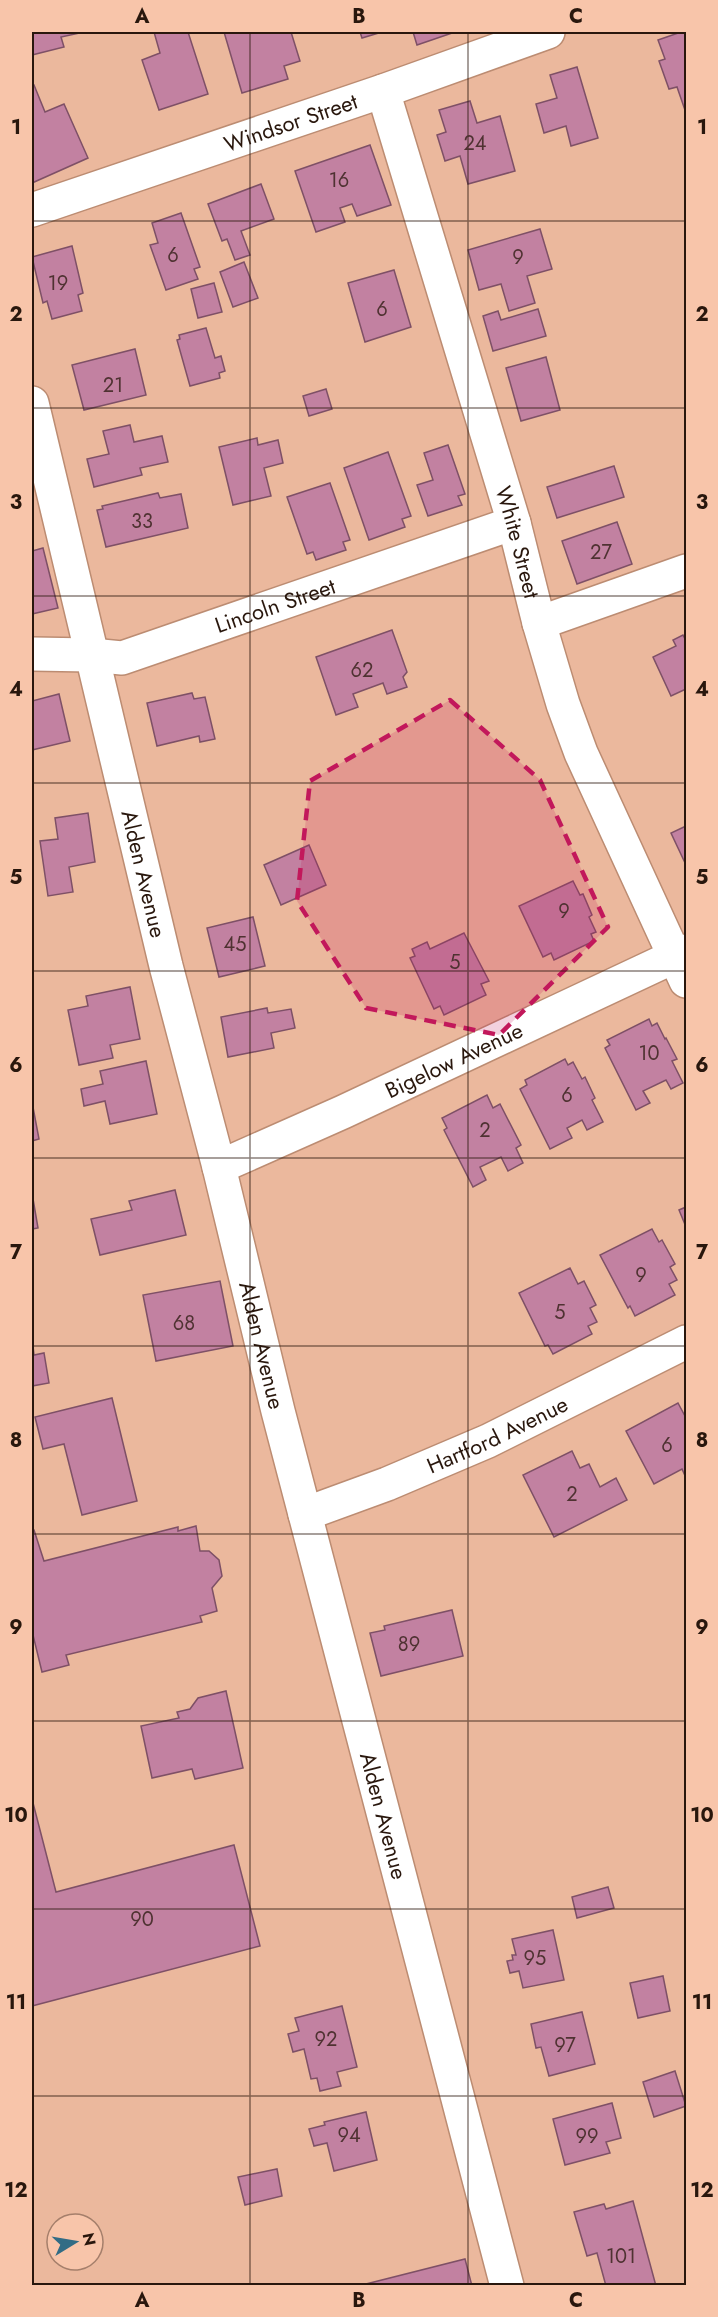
<svg xmlns="http://www.w3.org/2000/svg" width="718" height="2317" viewBox="0 0 718 2317" font-family="Jost,sans-serif">
	<style>
		.building { fill: #c281a1; stroke: #7e5066; stroke-width: 1.5 }
		.lines { fill: none; stroke-linecap: round; stroke-linejoin: round }
		.minor-casing { stroke: #bc8c72; stroke-width: 36 }
		.minor { stroke: #fff; stroke-width: 33 }
		.marked { fill: #c2185b; fill-opacity: 0.2; stroke: #c2185b; stroke-width: 4.5; stroke-dasharray: 12 8; stroke-linejoin: round }
		.grid { fill: none; stroke: #29170d; stroke-width: 1.5; stroke-opacity: 0.55 }
		.labels { text-anchor: middle; stroke-width: 5; stroke-linejoin: round; paint-order: stroke }
		.number-label { font-size: 20px; fill: #4f3232 }
		.street-label { font-size: 22px; fill: #29170d; stroke: #f8c5aa }
		.neatline { fill: none; stroke: #29170d; stroke-width: 2 }
		.grid-label { font-size: 20px; text-anchor: middle; font-weight: bold; fill: #29170d }
	</style>
	<rect width="100%" height="100%" fill="#ebb89d"/>
	<g class="building">
		<polygon points="32,32 84,32 61,37 64,47 32,55"/>
		<polygon points="154,32 188,32 208,94 159,110 142,60 160,53"/>
		<polygon points="224,32 291,32 300,61 284,66 288,79 242,93"/>
		<polygon points="360,32 382,32 362,38"/>
		<polygon points="413,32 455,32 417,45"/>
		<polygon points="681,32 686,33 686,113 677,87 669,89 659,61 665,59 658,40"/>
		<polygon points="577,67 598,138 571,146 566,126 544,133 536,104 557,98 550,75"/>
		<polygon points="34,85 45,112 64,104 88,158 32,183 32,86"/>
		<polygon points="470,101 477,123 500,116 515,171 468,184 460,156 445,161 437,135 446,132 439,110"/>
		<polygon points="370,145 391,205 357,216 352,204 340,208 345,222 316,232 295,171"/>
		<polygon points="261,184 274,219 241,231 250,255 235,260 227,239 222,241 208,204"/>
		<polygon points="181,213 200,267 194,269 198,279 166,290 150,245 158,243 152,223"/>
		<polygon points="540,229 552,269 527,276 535,303 509,311 501,284 479,290 468,250"/>
		<polygon points="72,246 83,293 78,295 82,311 52,319 47,301 43,303 32,257"/>
		<polygon points="244,262 258,298 233,307 220,272"/>
		<polygon points="394,270 411,327 365,342 348,283"/>
		<polygon points="214,283 222,312 198,318 191,289"/>
		<polygon points="538,309 546,336 493,351 483,316 498,311 501,320"/>
		<polygon points="206,328 215,358 221,356 225,371 219,373 220,378 190,386 177,340 180,339 179,335"/>
		<polygon points="135,349 146,395 84,410 72,365"/>
		<polygon points="546,357 560,410 521,421 506,368"/>
		<polygon points="326,389 332,409 309,416 303,396"/>
		<polygon points="130,425 134,442 162,436 168,462 140,468 142,475 94,487 87,459 109,454 103,431"/>
		<polygon points="257,438 258,445 278,440 283,463 264,468 271,496 233,505 219,447"/>
		<polygon points="448,445 465,494 458,496 462,505 428,516 417,485 433,480 424,453"/>
		<polygon points="388,452 411,516 402,519 405,527 369,540 344,468"/>
		<polygon points="614,466 624,497 557,518 547,487"/>
		<polygon points="330,483 350,540 343,542 346,550 316,560 313,552 307,554 287,497"/>
		<polygon points="158,493 160,498 181,494 188,528 106,547 97,510 103,509 102,506"/>
		<polygon points="617,522 632,564 577,584 562,541"/>
		<polygon points="43,548 58,608 32,614 32,551"/>
		<polygon points="392,630 407,672 403,677 407,687 387,694 383,683 353,694 358,707 336,715 316,657"/>
		<polygon points="683,635 686,641 686,689 671,696 653,657 676,646 673,640"/>
		<polygon points="192,693 194,699 205,697 215,739 200,742 199,736 157,746 147,703"/>
		<polygon points="59,694 70,741 32,750 32,701"/>
		<polygon points="88,813 95,862 69,867 73,892 48,896 40,841 58,839 55,818"/>
		<polygon points="686,826 686,865 671,833"/>
		<polygon points="309,845 326,885 281,905 264,865"/>
		<polygon points="573,881 580,895 583,894 592,915 589,917 596,932 591,934 594,941 554,960 551,953 543,957 519,906"/>
		<polygon points="253,917 265,966 219,977 207,928"/>
		<polygon points="464,933 489,981 481,984 486,995 444,1015 440,1006 434,1009 410,958 415,956 412,949 427,942 430,949"/>
		<polygon points="130,987 140,1039 110,1045 113,1058 79,1065 68,1010 88,1006 86,996"/>
		<polygon points="267,1008 268,1013 291,1009 295,1028 271,1033 274,1048 228,1057 221,1017"/>
		<polygon points="649,1019 652,1026 657,1023 665,1039 666,1038 677,1059 672,1061 683,1083 671,1089 666,1080 643,1091 650,1103 636,1110 605,1048 610,1045 607,1040"/>
		<polygon points="565,1059 568,1065 573,1062 582,1079 585,1077 595,1098 592,1100 603,1122 587,1130 582,1120 567,1128 572,1138 550,1149 520,1089 527,1085 525,1080"/>
		<polygon points="146,1061 157,1114 110,1124 105,1101 84,1106 81,1089 103,1084 100,1071"/>
		<polygon points="487,1095 493,1108 500,1104 521,1145 516,1148 523,1163 508,1171 501,1157 480,1167 486,1180 473,1187 444,1130 447,1128 442,1118"/>
		<polygon points="32,1102 39,1139 32,1141"/>
		<polygon points="175,1190 186,1235 100,1255 91,1219 132,1210 129,1201"/>
		<polygon points="32,1193 38,1228 32,1229"/>
		<polygon points="686,1207 686,1227 679,1210"/>
		<polygon points="652,1229 659,1242 662,1240 675,1264 670,1267 677,1280 669,1284 675,1295 635,1316 630,1306 628,1308 600,1255"/>
		<polygon points="570,1268 578,1284 584,1281 596,1305 590,1308 597,1322 588,1326 592,1334 553,1354 548,1345 545,1346 519,1293"/>
		<polygon points="220,1281 233,1346 156,1361 143,1295"/>
		<polygon points="33,1346 34,1355 44,1353 49,1383 32,1386 32,1347"/>
		<polygon points="112,1398 137,1501 82,1515 64,1444 43,1449 35,1417"/>
		<polygon points="678,1403 686,1418 686,1478 682,1469 654,1484 626,1431"/>
		<polygon points="572,1451 580,1468 589,1464 600,1487 616,1478 627,1500 554,1537 523,1475"/>
		<polygon points="196,1526 200,1551 209,1551 219,1560 222,1576 212,1588 217,1611 200,1616 202,1622 66,1655 69,1665 42,1672 32,1631 32,1530 34,1530 44,1561 178,1527 178,1531"/>
		<polygon points="452,1610 463,1656 381,1676 370,1633 385,1630 384,1626"/>
		<polygon points="226,1691 243,1768 195,1779 192,1769 152,1778 141,1726 179,1718 177,1712 190,1709 198,1698"/>
		<polygon points="32,1799 56,1892 234,1845 260,1946 32,2006"/>
		<polygon points="608,1887 614,1908 577,1918 572,1897"/>
		<polygon points="553,1930 564,1980 523,1988 519,1971 510,1973 507,1961 513,1960 512,1955 516,1955 512,1939"/>
		<polygon points="663,1976 670,2011 638,2018 630,1983"/>
		<polygon points="342,2006 357,2067 337,2072 341,2086 320,2091 317,2078 311,2079 304,2049 293,2052 288,2034 299,2031 295,2018"/>
		<polygon points="582,2012 595,2064 549,2076 541,2047 536,2048 531,2024"/>
		<polygon points="675,2071 686,2106 654,2117 643,2082"/>
		<polygon points="612,2103 621,2138 606,2142 610,2153 565,2165 553,2119"/>
		<polygon points="366,2112 377,2160 334,2171 327,2143 314,2146 309,2129 325,2125 324,2122"/>
		<polygon points="277,2169 282,2196 245,2205 238,2177"/>
		<polygon points="633,2201 656,2286 606,2286 597,2253 587,2256 574,2212 604,2204 606,2209"/>
		<polygon points="465,2259 472,2286 358,2286"/>
	</g>
	<g class="lines">
		<g class="minor-casing">
			<g id="minor">
				<path id="s1" d="M383 91 514 523 539 623 563 704 581 753 686 981"/>
				<path id="s2" d="M32 210 383 91 548 32"/>
				<path id="s3" d="M32 403 166 966 219 1167 278 1411 507 2286"/>
				<polyline points="539,623 686,571"/>
				<path id="s4" d="M32 654 91 655 122 658 514 523"/>
				<path id="s5" d="M219 1167 343 1112 686 951"/>
				<path id="s6" d="M305 1514 387 1484 488 1441 686 1342"/>
			</g>
		</g>
		<use href="#minor" class="minor"/>
	</g>
	<path class="marked" d="M450 700 540 780 608 927 499 1035 366 1008 297 901 310 781Z"/>
	<path class="grid" d="M250 32V2286M468 32V2286M32 221H686M32 408H686M32 596H686M32 783H686M32 971H686M32 1158H686M32 1346H686M32 1534H686M32 1721H686M32 1909H686M32 2096H686"/>
	<g class="labels">
		<g class="number-label">
			<text x="475" y="150">24</text>
			<text x="339" y="187">16</text>
			<text x="173" y="262">6</text>
			<text x="518" y="264">9</text>
			<text x="58" y="290">19</text>
			<text x="382" y="316">6</text>
			<text x="113" y="392">21</text>
			<text x="142" y="528">33</text>
			<text x="601" y="559">27</text>
			<text x="362" y="677">62</text>
			<text x="564" y="918">9</text>
			<text x="235" y="951">45</text>
			<text x="455" y="969">5</text>
			<text x="649" y="1060">10</text>
			<text x="567" y="1102">6</text>
			<text x="485" y="1137">2</text>
			<text x="641" y="1282">9</text>
			<text x="560" y="1319">5</text>
			<text x="184" y="1330">68</text>
			<text x="667" y="1452">6</text>
			<text x="572" y="1501">2</text>
			<text x="409" y="1651">89</text>
			<text x="142" y="1926">90</text>
			<text x="535" y="1965">95</text>
			<text x="326" y="2046">92</text>
			<text x="565" y="2052">97</text>
			<text x="349" y="2142">94</text>
			<text x="587" y="2143">99</text>
			<text x="621" y="2263">101</text>
		</g>
		<g class="street-label">
			<text dy="8" stroke="none"><textPath href="#s2" startOffset="273">Windsor Street</textPath></text>
			<text dy="8" stroke="none"><textPath href="#s1" startOffset="471">White Street</textPath></text>
			<text dy="8" stroke="none"><textPath href="#s4" startOffset="252">Lincoln Street</textPath></text>
			<text dy="8" stroke="none"><textPath href="#s3" startOffset="484">Alden Avenue</textPath></text>
			<text dy="8" stroke="none"><textPath href="#s5" startOffset="258">Bigelow Avenue</textPath></text>
			<text dy="8" stroke="none"><textPath href="#s3" startOffset="970">Alden Avenue</textPath></text>
			<text dy="8" stroke="none"><textPath href="#s6" startOffset="208">Hartford Avenue</textPath></text>
			<text dy="8" stroke="none"><textPath href="#s3" startOffset="1456">Alden Avenue</textPath></text>
		</g>
	</g>
	<rect width="718" height="2317" fill="none" stroke="#f8c5aa" stroke-width="66"/>
	<g transform="translate(75 2242) rotate(79)"><circle r="28" fill="#f8c5aa" stroke="#a57f6b" stroke-width="1.5"/>
	<path d="M0-4.5L10 22L0 15L-10 22Z" fill="#326c85"/>
	<text y="-9" font-size="16" font-weight="bold" text-anchor="middle" fill="#29170d">N</text>
	</g>
	<rect x="33" y="33" width="652" height="2251" class="neatline"/>
	<g class="grid-label">
		<text x="142" y="23">A</text>
		<text x="359" y="23">B</text>
		<text x="576" y="23">C</text>
		<text x="16" y="134">1</text>
		<text x="702" y="134">1</text>
		<text x="16" y="321">2</text>
		<text x="702" y="321">2</text>
		<text x="16" y="509">3</text>
		<text x="702" y="509">3</text>
		<text x="16" y="696">4</text>
		<text x="702" y="696">4</text>
		<text x="16" y="884">5</text>
		<text x="702" y="884">5</text>
		<text x="16" y="1072">6</text>
		<text x="702" y="1072">6</text>
		<text x="16" y="1259">7</text>
		<text x="702" y="1259">7</text>
		<text x="16" y="1447">8</text>
		<text x="702" y="1447">8</text>
		<text x="16" y="1634">9</text>
		<text x="702" y="1634">9</text>
		<text x="16" y="1822">10</text>
		<text x="702" y="1822">10</text>
		<text x="16" y="2009">11</text>
		<text x="702" y="2009">11</text>
		<text x="16" y="2197">12</text>
		<text x="702" y="2197">12</text>
		<text x="142" y="2307">A</text>
		<text x="359" y="2307">B</text>
		<text x="576" y="2307">C</text>
	</g>
</svg>
